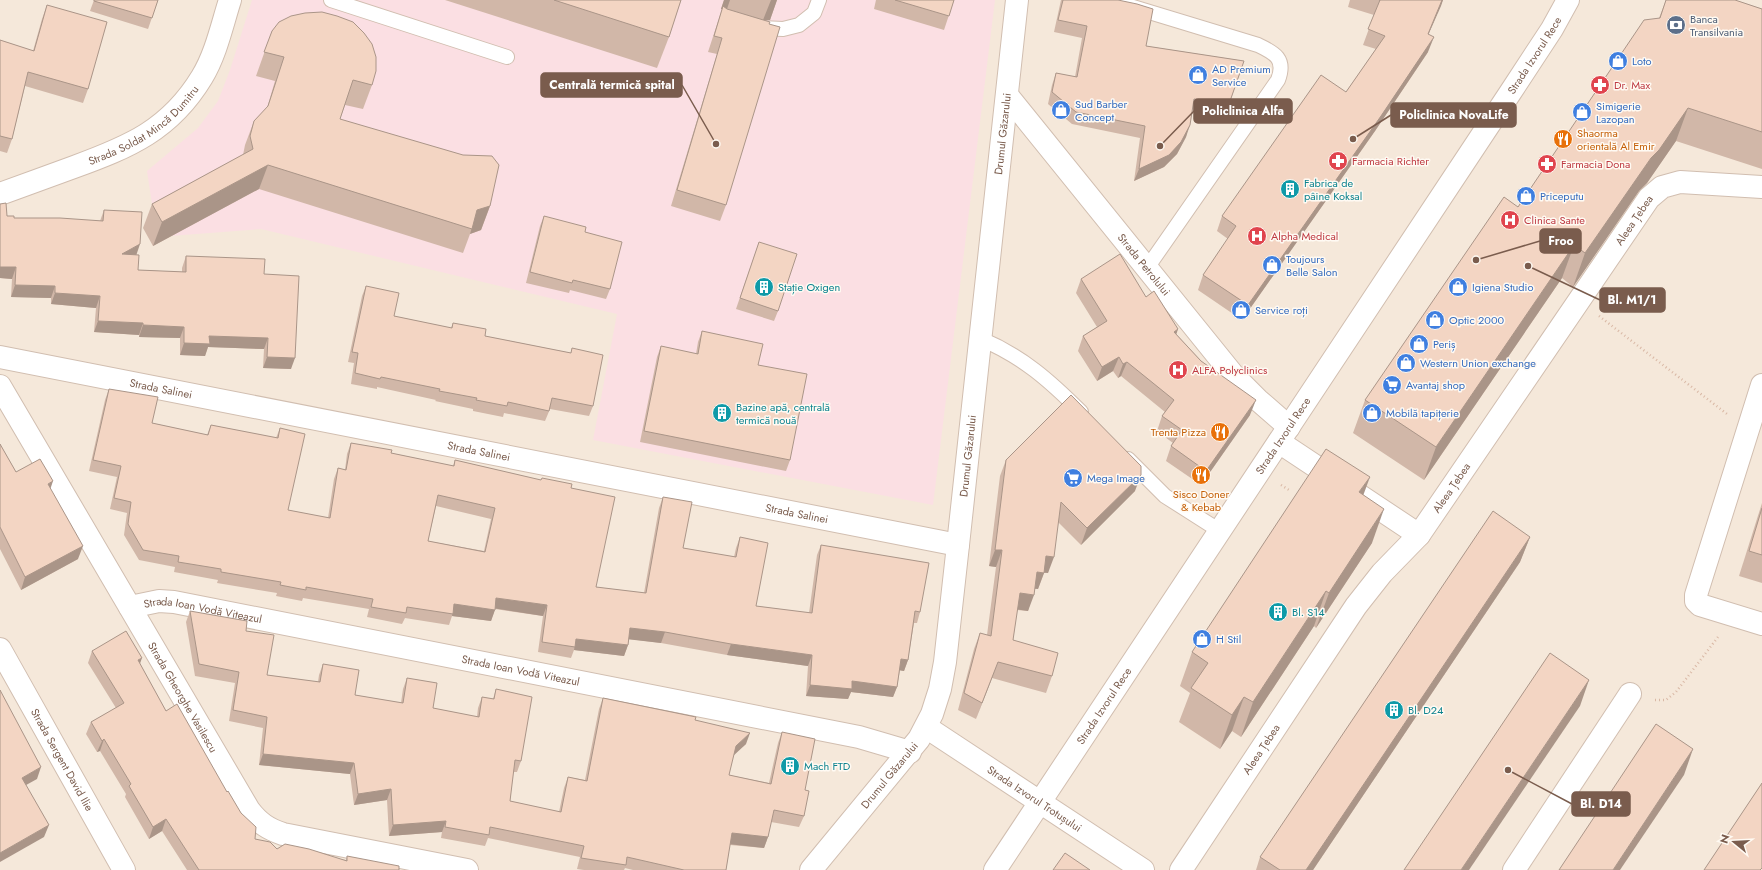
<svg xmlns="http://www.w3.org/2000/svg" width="1762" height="870" viewBox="0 0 1762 870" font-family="Jost,sans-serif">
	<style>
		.residential { fill: #f5e8da }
		.medical { fill: #fbdfe3 }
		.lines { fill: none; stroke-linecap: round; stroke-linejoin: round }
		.service-casing { stroke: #d1beb0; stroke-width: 16 }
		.minor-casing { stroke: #d1beb0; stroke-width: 24 }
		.tertiary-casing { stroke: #d1beb0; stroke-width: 24 }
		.path { stroke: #d9b8a5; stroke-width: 2.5; stroke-dasharray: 1 3; stroke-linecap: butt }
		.service { stroke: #fff; stroke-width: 14 }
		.minor { stroke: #fff; stroke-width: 22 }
		.tertiary { stroke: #fff; stroke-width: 22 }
		.wall { fill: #d1b7a8; fill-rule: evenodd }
		.shaded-wall { fill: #aa9588 }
		.building { fill: #f3d5c3; stroke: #aa9588; fill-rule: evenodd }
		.labels { text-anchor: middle; stroke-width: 3; stroke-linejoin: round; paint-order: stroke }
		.service-label { font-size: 11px; fill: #4e5e75; stroke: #fffaf3; text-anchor: start }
		.street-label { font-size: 11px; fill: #7a5c4d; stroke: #fffaf3 }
		.shop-label { font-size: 11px; fill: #366cbe; stroke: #fffaf3; text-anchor: start }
		.health-label { font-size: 11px; fill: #be3a42; stroke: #fffaf3; text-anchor: start }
		.food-label { font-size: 11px; fill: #c56008; stroke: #fffaf3; text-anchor: start }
		.culture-label { font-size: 11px; fill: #0d838f; stroke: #fffaf3; text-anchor: start }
		.leader { fill: none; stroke: #7a5c4d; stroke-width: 1.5 }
		.callout-dot { fill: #7a5c4d; stroke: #fffaf3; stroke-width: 1.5 }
		.callout { fill: #7a5c4d; stroke: #7a5c4d; stroke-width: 1.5 }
		.callout-label { font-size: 12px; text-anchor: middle; font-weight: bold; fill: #fff }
	</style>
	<rect width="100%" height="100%" fill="#fdf6ec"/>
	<rect class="residential" x="0" y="0" width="1762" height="870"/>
	<polygon class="medical" points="252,0 995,0 933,505 593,440 617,314 261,229 157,237 147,171 198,128 218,101 230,70"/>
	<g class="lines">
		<g class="service-casing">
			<g id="service">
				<polyline points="331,0 507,57"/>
				<path d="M1110 0 1258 45C1275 53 1286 59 1278 80L1147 268"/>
				<polyline points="761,28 783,29 799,25 814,13 819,0"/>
				<path d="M981 339C1022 356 1050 381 1081 412"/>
				<polyline points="1128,459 1165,496 1220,531"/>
			</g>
		</g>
		<g class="minor-casing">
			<g id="minor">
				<path id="s1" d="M1007 95 1234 376 1258 400 1289 427"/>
				<path id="s2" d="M0 194C25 185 49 176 74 167 129 147 170 130 202 77 216 54 222 25 230 0"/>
				<path id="s3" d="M0 357 958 545"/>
				<polyline points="1762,385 1696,595 1696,601 1700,605 1762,624"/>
				<path id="s4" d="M0 386 249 810C259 823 268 829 283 834L467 870"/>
				<polyline points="1279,442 1419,535"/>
				<path id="s5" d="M130 607 159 601 174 602 859 737 910 752"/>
				<path id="s6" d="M0 649 124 870"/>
				<path id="s7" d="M926 727 1143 870"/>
				<path id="s8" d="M1181 870 1356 606 1382 573 1419 535 1649 198 1662 187 1680 182 1762 187"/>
				<polyline points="1514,870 1630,694"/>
			</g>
		</g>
		<g class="tertiary-casing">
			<g id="tertiary">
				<path id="s9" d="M811 870 919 739 932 714 940 689 945 662 958 545 1017 0"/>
				<path id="s10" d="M995 870 1510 93 1552 29 1568 0"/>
			</g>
		</g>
		<g class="path">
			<polyline points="1599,316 1727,414"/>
			<polyline points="1281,485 1289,490"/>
			<polyline points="1655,700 1666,700 1676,692 1718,637"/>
		</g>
		<use href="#service" class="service"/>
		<use href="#minor" class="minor"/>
		<use href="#tertiary" class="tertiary"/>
	</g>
	<g class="wall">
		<polygon points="94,0 158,0 148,29 90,11"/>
		<polygon points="445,0 681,0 669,37 657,68"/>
		<polygon points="724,0 777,0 770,20 767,20 726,205 720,221 671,206 717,54 708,52 722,9 721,9"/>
		<polygon points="876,0 954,0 944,30 874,9"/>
		<polygon points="1061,0 1118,0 1146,46 1244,61 1225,116 1192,111 1186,137 1177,154 1164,167 1134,181 1140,138 1072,124 1048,104 1052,85 1056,73 1075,77 1082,38 1054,32"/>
		<polygon points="1350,0 1443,0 1428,35 1428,52 1375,131 1242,320 1198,290 1203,275 1228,239 1217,231 1222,216 1346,92 1376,49 1363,45 1374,15 1348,7"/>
		<polygon points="1666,0 1735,0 1762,9 1762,169 1676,141 1647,183 1639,191 1573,287 1562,278 1424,480 1353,433 1365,400 1518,207 1659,18"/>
		<polygon points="47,5 88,89 83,103 25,86 12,139 7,153 0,151 0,40 33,51 42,19"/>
		<polygon points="272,31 372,85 363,109 345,105 340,119 490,206 481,230 470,234 463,253 259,189 153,246 143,228 152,204 243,155 245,145 254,121 267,108 275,81 256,76"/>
		<polygon points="0,204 7,216 14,218 100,221 104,210 136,255 138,270 182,272 182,268 186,256 264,274 291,369 263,368 264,349 208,347 205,356 180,355 180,338 139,337 139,335 94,332 96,308 51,304 51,298 11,297 12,279 0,278"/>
		<polygon points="544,216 610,289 606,299 570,290 569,293 526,283 540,226"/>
		<polygon points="759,242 778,311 774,321 736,309"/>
		<polygon points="1081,279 1146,297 1178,329 1176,334 1201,361 1250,415 1201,485 1166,461 1171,446 1173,443 1157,431 1162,416 1165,412 1121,376 1118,378 1113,371 1097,381 1078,351 1083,336 1097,327 1076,293"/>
		<polygon points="366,286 394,316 451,328 453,323 485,336 571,353 572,348 593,406 589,416 550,409 545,421 504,413 503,417 473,411 473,409 435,401 436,400 377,387 377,389 351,384 354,363 348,362 362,296"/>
		<polygon points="702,331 758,365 790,460 786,471 640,442 657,357 661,346 696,354 698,342"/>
		<path d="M109 389 152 423 207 435 211 425 276 438 280 428 288 510 328 518 334 479 338 468 345 470 347 454 351 443 391 453 453 466 455 460 571 488 596 587 644 593 659 508 663 497 683 548 734 557 736 548 740 537 756 606 809 613 817 555 821 545 920 612 917 623H914L908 660 904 671 900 670 897 687 893 697 851 692 848 699 806 696 808 666 727 655 661 643 629 639 628 645 624 656 574 650 571 658 538 652 543 616 495 609 491 621 452 616 449 625 405 618 402 624 367 617 369 609 303 598 302 601 276 596 277 593 217 583 218 580 174 572 175 567 139 560 124 535 127 513 110 509 117 477 89 471 105 400ZM436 506 491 519 484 551 428 541Z"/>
		<polygon points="0,444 16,472 50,488 78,559 21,590 0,549"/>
		<polygon points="1006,460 1135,491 1081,545 1058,522 1048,573 1044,573 1038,589 1034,589 1028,611 1017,610 1013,640 1052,676 1046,693 992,678 976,719 958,710 974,649 980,633 987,635 996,567 989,566 1000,476"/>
		<polygon points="1363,495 1372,543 1316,628 1314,626 1241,737 1232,731 1220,749 1179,722 1190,693 1180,686 1192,652"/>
		<polygon points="1762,503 1762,583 1739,576"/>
		<polygon points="1530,537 1520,562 1313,870 1256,870 1260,857"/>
		<polygon points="190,611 246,631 267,675 318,682 319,675 323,664 355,695 401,703 403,689 407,678 433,708 477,717 478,708 482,697 493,699 496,689 521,761 517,772 513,772 510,801 559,812 564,788 568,777 585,780 599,709 603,698 695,720 746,744 733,755 729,775 769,783 778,743 782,732 805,790 804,816 799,827 771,822 768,837 764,848 730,845 726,870 633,870 625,868 624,870 584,870 577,869 580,857 488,838 485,846 441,838 442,832 389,836 387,800 354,805 350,774 259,765 263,728 229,721 235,683 195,676 186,622"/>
		<polygon points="92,651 140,664 166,711 227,792 255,839 277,849 346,860 347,856 399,870 187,870 162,831 149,839 125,797 126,794 100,751 97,752 86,734 91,722 116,708 88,663"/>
	</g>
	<g class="shaded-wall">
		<polygon points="724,0 730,0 727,9 721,9"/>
		<polygon points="771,0 777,0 770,20 763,20"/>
		<polygon points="1442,0 1443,0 1441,6 1422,49 1428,34"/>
		<polygon points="1434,37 1428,52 1375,131 1242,320 1248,305"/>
		<polygon points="1688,108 1676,141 1647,183 1639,191 1573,287 1585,253 1651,158"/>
		<polygon points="1190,125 1186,137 1177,154 1164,167 1134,181 1139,169"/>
		<polygon points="268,165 259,189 153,246 162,222"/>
		<polygon points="490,206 481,230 470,234 477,210"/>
		<polygon points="140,244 136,256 122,254"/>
		<polygon points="1574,245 1562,278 1424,480 1436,447"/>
		<polygon points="0,267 16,267 12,279 0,278"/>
		<polygon points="15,285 55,286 51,298 11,297"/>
		<polygon points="55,293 100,296 96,308 51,304"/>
		<polygon points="98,321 143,323 139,335 94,332"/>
		<polygon points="143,325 184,327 180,338 139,337"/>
		<polygon points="1178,329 1173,344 1174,332"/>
		<polygon points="209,336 268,338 264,349 208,347 205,356 180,355 184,343"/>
		<polygon points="267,357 295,358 291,369 263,368"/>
		<polygon points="1119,357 1113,371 1097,381 1102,367"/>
		<polygon points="1127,362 1121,376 1118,378 1123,364"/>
		<polygon points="1256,400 1250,415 1201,485 1206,471"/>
		<polygon points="1141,475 1135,491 1081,545 1087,528"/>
		<polygon points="1370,477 1357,512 1359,492"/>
		<polygon points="53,481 49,493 48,484"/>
		<polygon points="1384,509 1372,543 1316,628 1329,593"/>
		<polygon points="1530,537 1520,562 1313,870 1306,870"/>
		<polygon points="83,546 78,559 21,590 25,577"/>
		<polygon points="995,550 1002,550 996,567 989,566"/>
		<polygon points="1046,556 1054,557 1048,573 1040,572"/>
		<polygon points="1037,572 1044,573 1038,589 1031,588"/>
		<polygon points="1326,591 1314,626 1241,737 1253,702"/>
		<polygon points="1020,593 1034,595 1028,611 1014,609"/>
		<polygon points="496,598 547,605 543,616 492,608"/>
		<polygon points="454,604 495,610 491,621 452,616"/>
		<polygon points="630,628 665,632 661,643 626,639"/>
		<polygon points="576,639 628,645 624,656 574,650"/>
		<polygon points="731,644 812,655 808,666 727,655"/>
		<polygon points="142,658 138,669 138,660"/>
		<polygon points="901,659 908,660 904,671 897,670"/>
		<polygon points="998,662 992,678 976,719 982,703"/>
		<polygon points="1589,680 1580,706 1469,870 1461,870"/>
		<polygon points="852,681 897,687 893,697 851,692 848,699 806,696 810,685"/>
		<polygon points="1244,697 1232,731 1220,749 1232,715"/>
		<polygon points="750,733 746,744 732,757 736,746"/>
		<polygon points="104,739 100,751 97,752 102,741"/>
		<polygon points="1693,749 1684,775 1620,870 1613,870"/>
		<polygon points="263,754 354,763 350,774 259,765"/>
		<polygon points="41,767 37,779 17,790 22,778"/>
		<polygon points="391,789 387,800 354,805 358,794"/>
		<polygon points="166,819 162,831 149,839 153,827"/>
		<polygon points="446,821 442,832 389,836 393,825"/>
		<polygon points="49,825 44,837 0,862 0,853"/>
		<polygon points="732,833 768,837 764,848 728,844"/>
	</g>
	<g class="building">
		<polygon points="94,0 158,0 152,18 94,1"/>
		<polygon points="554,0 681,0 669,37"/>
		<polygon points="895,0 954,0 949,16"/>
		<polygon points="1063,0 1118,0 1137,4 1153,9 1146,46 1244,61 1229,104 1194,99 1190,125 1181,142 1169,155 1139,169 1145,126 1076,112 1052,92 1056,73 1077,77 1087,26 1058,20"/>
		<polygon points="1379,0 1442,0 1428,34 1434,37 1381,116 1248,305 1203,275 1236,226 1222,216 1321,75 1346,92 1385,36 1368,29 1380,0"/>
		<polygon points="1666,0 1735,0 1762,9 1762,132 1688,108 1659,150 1651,158 1585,253 1574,245 1436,447 1365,400 1504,197 1518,207 1644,20 1660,18"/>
		<polygon points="47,5 107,22 88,89 28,72 12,139 0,136 0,40 34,51"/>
		<polygon points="723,6 727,9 770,22 769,24 780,27 726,205 677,190 722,38 714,36"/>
		<polygon points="322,12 337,16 353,22 364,33 372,44 376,57 376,71 372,85 353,80 340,119 463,155 492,156 499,165 490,206 477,210 472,229 268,165 162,222 152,204 253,149 250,136 254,121 268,106 284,57 264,52 272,31 279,22 291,16 305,13"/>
		<polygon points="6,203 7,216 14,216 14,218 60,218 103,221 104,210 142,212 140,244 122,254 139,255 138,270 186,272 186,256 265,259 264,274 299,276 295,358 267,357 268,338 209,336 210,344 184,343 184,327 143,325 143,323 98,321 100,296 55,293 55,286 15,285 16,267 0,267 0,204"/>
		<polygon points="544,216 586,227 585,232 622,242 610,289 573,280 572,283 530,272"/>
		<polygon points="759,242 797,254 778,311 740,298"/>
		<polygon points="1120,254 1146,297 1154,291 1178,329 1174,332 1201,361 1256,400 1206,471 1171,446 1182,430 1162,416 1174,400 1127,362 1123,364 1119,357 1102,367 1083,336 1107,321 1081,279"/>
		<polygon points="366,286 399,293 394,316 452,328 453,323 486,329 485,336 571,353 572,348 603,355 593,406 552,398 549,411 508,402 507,406 476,400 477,398 439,391 440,389 381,377 380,379 355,373 358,353 352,352"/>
		<polygon points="702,331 763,344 758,365 807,374 790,460 644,431 661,346 698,354"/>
		<path d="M109 389 158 397 152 423 208 435 211 425 278 438 280 428 305 434 288 510 330 518 338 468 346 470 351 443 392 450 391 453 454 466 455 460 541 480 542 478 572 484 571 488 615 497 596 587 646 593 663 497 692 502 683 548 736 557 740 537 768 543 756 606 812 613 821 545 929 563 920 612 915 611 908 660 901 659 897 687 852 681V689L810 685 812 655 731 644 665 632 630 628 628 645 576 639 575 647 542 642 547 605 496 598 495 610 454 604 453 614 407 607 406 613 371 607 373 599 306 587V590L280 585 281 582 221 572V569L178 562 179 556 143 550 128 524 131 502 114 498 121 466 93 460ZM438 495 495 508 485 552 428 541Z"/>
		<polygon points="1071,395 1141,466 1141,475 1087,528 1061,502 1054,557 1046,556 1044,573 1037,572 1034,595 1020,593 1013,640 1058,653 1052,676 998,662 982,703 964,693 980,633 991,636 1002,550 995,550 1006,460"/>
		<polygon points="0,444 16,472 40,459 53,481 48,484 83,546 25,577 0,527"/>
		<polygon points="1326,449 1370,477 1359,492 1384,509 1329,593 1326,591 1253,702 1244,697 1232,715 1191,688 1208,663 1192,652"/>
		<polygon points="1762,508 1762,555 1749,551"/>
		<polygon points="1493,511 1530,537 1306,870 1280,870 1260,857"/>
		<polygon points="190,611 247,621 246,631 274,635 267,675 320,682 323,664 359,670 355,695 403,703 407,678 437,683 433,708 479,717 482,697 494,699 496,689 532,697 521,761 515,760 510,801 561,812 568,777 587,781 603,698 696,717 695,720 750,733 736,746 729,775 771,784 782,732 815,739 805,790 809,791 804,816 774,810 768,837 732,833 726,870 684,870 627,857 626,865 581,858 584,846 490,827 489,835 445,827 446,821 393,825 391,789 358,794 354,763 263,754 267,717 233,710 239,672 199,664"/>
		<polygon points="126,631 142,658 138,660 166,711 177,704 227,792 228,791 241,813 256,827 255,839 270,842 277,849 285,844 309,849 347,861 347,856 399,866 399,870 199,870 166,819 153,827 129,786 131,784 104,739 102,741 91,722 124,703 92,651"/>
		<polygon points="1550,653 1589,680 1461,870 1404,870"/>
		<polygon points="0,690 41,767 22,778 49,825 0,853"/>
		<polygon points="1656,724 1693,749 1613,870 1559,870"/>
		<polygon points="1762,783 1762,868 1760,870 1704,870"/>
		<polygon points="1065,853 1090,870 1053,870"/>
	</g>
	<defs>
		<g id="bank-disc" transform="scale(1)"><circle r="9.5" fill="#5c6f8a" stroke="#fffaf3"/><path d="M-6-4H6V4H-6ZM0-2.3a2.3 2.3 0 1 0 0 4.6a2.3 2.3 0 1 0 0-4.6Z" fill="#fff"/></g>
		<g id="shop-disc" transform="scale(1)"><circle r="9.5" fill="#3f7fe0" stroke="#fffaf3"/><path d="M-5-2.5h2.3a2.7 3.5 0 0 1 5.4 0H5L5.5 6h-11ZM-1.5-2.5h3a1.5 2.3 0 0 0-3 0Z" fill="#fff"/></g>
		<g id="pharmacy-disc" transform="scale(1)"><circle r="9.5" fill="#e0444e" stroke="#fffaf3"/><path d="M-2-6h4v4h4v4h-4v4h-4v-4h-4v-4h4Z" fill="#fff"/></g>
		<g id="restaurant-disc" transform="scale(1)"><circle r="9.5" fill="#e8710a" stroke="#fffaf3"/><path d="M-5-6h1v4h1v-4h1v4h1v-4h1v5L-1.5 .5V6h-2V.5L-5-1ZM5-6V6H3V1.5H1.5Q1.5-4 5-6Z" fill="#fff"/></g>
		<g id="building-disc" transform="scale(1)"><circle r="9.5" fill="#0f9aa8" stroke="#fffaf3"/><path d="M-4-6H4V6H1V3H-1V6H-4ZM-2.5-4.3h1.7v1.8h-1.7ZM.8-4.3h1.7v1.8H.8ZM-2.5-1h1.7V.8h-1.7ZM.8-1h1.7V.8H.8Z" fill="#fff"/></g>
		<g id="hospital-disc" transform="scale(1)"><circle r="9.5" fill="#e0444e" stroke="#fffaf3"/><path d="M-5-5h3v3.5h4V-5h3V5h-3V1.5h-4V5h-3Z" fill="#fff"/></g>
		<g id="supermarket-disc" transform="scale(1)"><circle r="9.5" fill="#3f7fe0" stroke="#fffaf3"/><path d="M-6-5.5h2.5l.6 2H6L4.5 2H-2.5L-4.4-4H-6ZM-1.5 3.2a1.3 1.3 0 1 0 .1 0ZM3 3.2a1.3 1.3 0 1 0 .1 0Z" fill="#fff"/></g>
	</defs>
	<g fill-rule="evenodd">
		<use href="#bank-disc" x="1676" y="25"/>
		<use href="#shop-disc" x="1618" y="61"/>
		<use href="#shop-disc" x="1198" y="75"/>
		<use href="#pharmacy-disc" x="1600" y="85"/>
		<use href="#shop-disc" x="1061" y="110"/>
		<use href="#shop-disc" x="1582" y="112"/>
		<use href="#restaurant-disc" x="1563" y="139"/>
		<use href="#pharmacy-disc" x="1338" y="161"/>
		<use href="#pharmacy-disc" x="1547" y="164"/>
		<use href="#building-disc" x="1290" y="189"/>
		<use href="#shop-disc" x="1526" y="196"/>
		<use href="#hospital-disc" x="1510" y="220"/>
		<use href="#hospital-disc" x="1257" y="236"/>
		<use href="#shop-disc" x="1272" y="265"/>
		<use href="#building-disc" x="764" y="287"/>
		<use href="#shop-disc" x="1458" y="287"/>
		<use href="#shop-disc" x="1241" y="310"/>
		<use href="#shop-disc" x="1435" y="320"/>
		<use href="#shop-disc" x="1419" y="344"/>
		<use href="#shop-disc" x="1406" y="363"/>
		<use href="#hospital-disc" x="1178" y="370"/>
		<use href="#supermarket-disc" x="1392" y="385"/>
		<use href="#building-disc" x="722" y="413"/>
		<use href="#shop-disc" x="1372" y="413"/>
		<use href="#restaurant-disc" x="1220" y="432"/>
		<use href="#restaurant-disc" x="1201" y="475"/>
		<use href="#supermarket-disc" x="1073" y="478"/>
		<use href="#building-disc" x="1278" y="612"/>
		<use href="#shop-disc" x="1202" y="639"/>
		<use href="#building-disc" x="1394" y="710"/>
		<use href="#building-disc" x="790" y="766"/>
	</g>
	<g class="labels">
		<g class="service-label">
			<text x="1690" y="23">Banca<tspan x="1690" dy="13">Transilvania</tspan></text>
		</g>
		<g class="street-label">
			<text dy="4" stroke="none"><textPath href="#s10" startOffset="977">Strada Izvorul Rece</textPath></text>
			<text dy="4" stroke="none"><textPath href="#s2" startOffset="161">Strada Soldat Mincă Dumitru</textPath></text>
			<text dy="4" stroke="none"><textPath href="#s9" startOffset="783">Drumul Găzarului</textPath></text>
			<text dy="4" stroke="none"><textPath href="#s8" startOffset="793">Aleea Țebea</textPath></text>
			<text dy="4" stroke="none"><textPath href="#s1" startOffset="218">Strada Petrolului</textPath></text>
			<text dy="4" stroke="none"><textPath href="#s3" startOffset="164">Strada Salinei</textPath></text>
			<text dy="4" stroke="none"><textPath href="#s10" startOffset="521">Strada Izvorul Rece</textPath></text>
			<text dy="4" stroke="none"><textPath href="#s3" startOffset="488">Strada Salinei</textPath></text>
			<text dy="4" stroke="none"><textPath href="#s9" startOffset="459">Drumul Găzarului</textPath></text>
			<text dy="4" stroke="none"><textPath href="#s8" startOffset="469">Aleea Țebea</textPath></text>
			<text dy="4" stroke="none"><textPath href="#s3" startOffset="812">Strada Salinei</textPath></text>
			<text dy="4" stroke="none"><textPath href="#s5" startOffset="74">Strada Ioan Vodă Viteazul</textPath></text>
			<text dy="4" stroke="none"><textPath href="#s5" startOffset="398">Strada Ioan Vodă Viteazul</textPath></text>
			<text dy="4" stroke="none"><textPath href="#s4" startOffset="361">Strada Gheorghe Vasilescu</textPath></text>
			<text dy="4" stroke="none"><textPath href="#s10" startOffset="197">Strada Izvorul Rece</textPath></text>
			<text dy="4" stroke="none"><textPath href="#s8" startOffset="145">Aleea Țebea</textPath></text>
			<text dy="4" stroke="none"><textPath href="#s6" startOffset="127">Strada Sergent David Ilie</textPath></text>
			<text dy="4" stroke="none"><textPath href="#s9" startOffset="123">Drumul Găzarului</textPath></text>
			<text dy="4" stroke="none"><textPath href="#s7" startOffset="130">Strada Izvorul Trotușului</textPath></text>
		</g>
		<g class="shop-label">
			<text x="1632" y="65">Loto</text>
			<text x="1212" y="73">AD Premium<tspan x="1212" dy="13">Service</tspan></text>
			<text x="1075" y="108">Sud Barber<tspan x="1075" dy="13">Concept</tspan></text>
			<text x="1596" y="110">Simigerie<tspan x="1596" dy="13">Lazopan</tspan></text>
			<text x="1540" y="200">Priceputu</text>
			<text x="1286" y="263">Toujours<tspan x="1286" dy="13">Belle Salon</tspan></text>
			<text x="1472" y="291">Igiena Studio</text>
			<text x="1255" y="314">Service roți</text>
			<text x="1449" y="324">Optic 2000</text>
			<text x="1433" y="348">Periș</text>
			<text x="1420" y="367">Western Union exchange</text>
			<text x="1406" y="389">Avantaj shop</text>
			<text x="1386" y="417">Mobilă tapițerie</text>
			<text x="1087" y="482">Mega Image</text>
			<text x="1216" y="643">H Stil</text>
		</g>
		<g class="health-label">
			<text x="1614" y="89">Dr. Max</text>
			<text x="1352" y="165">Farmacia Richter</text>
			<text x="1561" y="168">Farmacia Dona</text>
			<text x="1524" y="224">Clinica Sante</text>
			<text x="1271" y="240">Alpha Medical</text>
			<text x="1192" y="374">ALFA Polyclinics</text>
		</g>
		<g class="food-label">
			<text x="1577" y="137">Shaorma<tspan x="1577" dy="13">orientală Al Emir</tspan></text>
			<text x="1206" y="436" text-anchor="end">Trenta Pizza</text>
			<text x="1201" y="498" text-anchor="middle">Sisco Doner<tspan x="1201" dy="13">&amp; Kebab</tspan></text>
		</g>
		<g class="culture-label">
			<text x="1304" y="187">Fabrica de<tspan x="1304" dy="13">pâine Koksal</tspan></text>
			<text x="778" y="291">Stație Oxigen</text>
			<text x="736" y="411">Bazine apă, centrală<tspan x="736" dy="13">termică nouă</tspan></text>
			<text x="1292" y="616">Bl. S14</text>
			<text x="1408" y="714">Bl. D24</text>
			<text x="804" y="770">Mach FTD</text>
		</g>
	</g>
	<path class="leader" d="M716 144L682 85M1160 146L1194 111M1353 139L1391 115M1476 260L1540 241M1528 266L1600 300M1508 770L1572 804"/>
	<g class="callout-dot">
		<circle cx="716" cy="144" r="4"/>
		<circle cx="1160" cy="146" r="4"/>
		<circle cx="1353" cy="139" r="4"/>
		<circle cx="1476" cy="260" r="4"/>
		<circle cx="1528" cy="266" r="4"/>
		<circle cx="1508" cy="770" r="4"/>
	</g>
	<g class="callout">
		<rect x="541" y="73" width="141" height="24" rx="4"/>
		<rect x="1194" y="99" width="98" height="24" rx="4"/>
		<rect x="1391" y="103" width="125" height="24" rx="4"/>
		<rect x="1540" y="229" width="41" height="24" rx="4"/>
		<rect x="1600" y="288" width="65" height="24" rx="4"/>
		<rect x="1572" y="792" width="58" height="24" rx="4"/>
	</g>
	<g class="callout-label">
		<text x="612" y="89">Centrală termică spital</text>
		<text x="1243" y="115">Policlinica Alfa</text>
		<text x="1454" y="119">Policlinica NovaLife</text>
		<text x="1561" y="245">Froo</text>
		<text x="1632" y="304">Bl. M1/1</text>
		<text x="1601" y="808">Bl. D14</text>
	</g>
	<g transform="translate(1734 842) rotate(288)" stroke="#fffaf3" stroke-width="3" paint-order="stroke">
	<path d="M0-3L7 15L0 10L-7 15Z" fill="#7a5c4d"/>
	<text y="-6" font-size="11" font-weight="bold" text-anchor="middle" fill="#7a5c4d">N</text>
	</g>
</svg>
